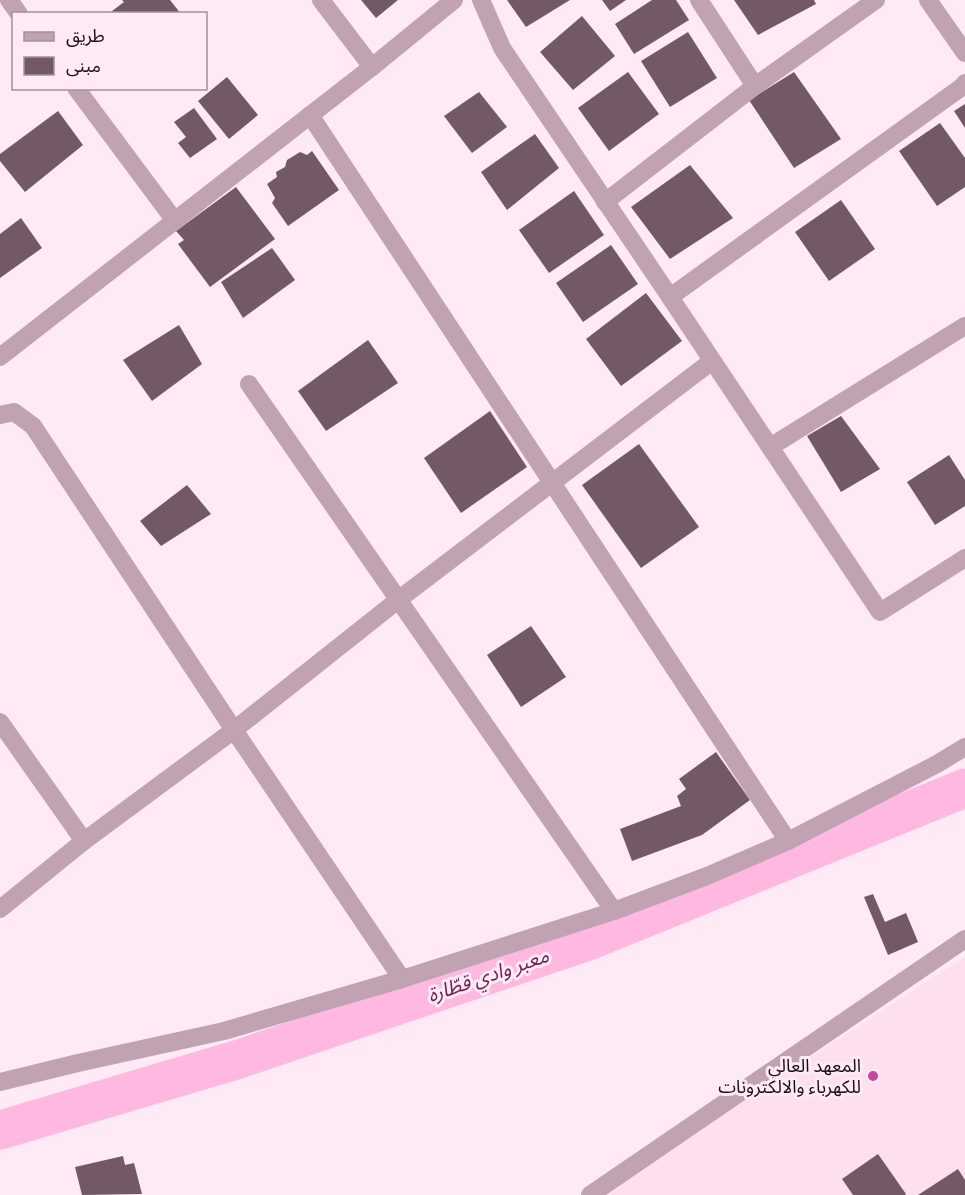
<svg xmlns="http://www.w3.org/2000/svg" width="965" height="1195" viewBox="0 0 965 1195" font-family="Signika,'Noto Sans Arabic',sans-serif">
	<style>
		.built { fill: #fedff0 }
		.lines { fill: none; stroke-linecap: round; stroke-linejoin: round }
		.river { stroke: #ffb8e0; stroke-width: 39 }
		.building { fill: #735967 }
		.minor { stroke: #c1a2b2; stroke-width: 18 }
		.poi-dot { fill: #c54998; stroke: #fdeaf4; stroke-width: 2 }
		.labels { text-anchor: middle; stroke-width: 6; stroke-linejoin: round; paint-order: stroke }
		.poi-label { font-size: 18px; fill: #1b1016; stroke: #fdeaf4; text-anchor: end }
		.water-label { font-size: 20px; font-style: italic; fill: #6e1f52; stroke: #fdeaf4 }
	</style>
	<rect width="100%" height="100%" fill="#fdeaf4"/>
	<polygon class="built" points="965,957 965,1195 598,1195"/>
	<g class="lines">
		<polyline class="river" points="0,1130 236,1060 591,940 965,788"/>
	</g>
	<g class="building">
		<polygon points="122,0 170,0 181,14 108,14 124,2"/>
		<polygon points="361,0 398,0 376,18"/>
		<polygon points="507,0 570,0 526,27"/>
		<polygon points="602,0 626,0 610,11"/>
		<polygon points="652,0 676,0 689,20 634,54 615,24"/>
		<polygon points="734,0 814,0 816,4 758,35"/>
		<polygon points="582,16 615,56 573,90 540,52"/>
		<polygon points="688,32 717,78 670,107 641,61"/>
		<polygon points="628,72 659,114 609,151 578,108"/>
		<polygon points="794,72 841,139 794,168 749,100"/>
		<polygon points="227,77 258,115 229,139 198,101"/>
		<polygon points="479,92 507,127 472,153 444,116"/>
		<polygon points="965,104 965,128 954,111"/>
		<polygon points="194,108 217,139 190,158 178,143 186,137 174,122"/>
		<polygon points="58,111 83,145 25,192 0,161 0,154"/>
		<polygon points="940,123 965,158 965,187 937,206 899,151"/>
		<polygon points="535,134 559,168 507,210 481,172"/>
		<polygon points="312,151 339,190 288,226 272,203 275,198 267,184 277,177 276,172 285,167 287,160 300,152 307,155"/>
		<polygon points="690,165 733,218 670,259 631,207"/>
		<polygon points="236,187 275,239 210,287 178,244 184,240 176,231"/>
		<polygon points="574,191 604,235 549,273 519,230"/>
		<polygon points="841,200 875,249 829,281 795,232"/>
		<polygon points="21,218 42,248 0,278 0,234"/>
		<polygon points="611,245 638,284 583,322 556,283"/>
		<polygon points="272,248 295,280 243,318 221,282"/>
		<polygon points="646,293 682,341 621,386 586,339"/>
		<polygon points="179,325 202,364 152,401 123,360"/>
		<polygon points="368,340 398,383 326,431 298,391"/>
		<polygon points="490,411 527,467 461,513 424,458"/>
		<polygon points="841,416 880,469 841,492 807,436"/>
		<polygon points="639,444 699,527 641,568 582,485"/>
		<polygon points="949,455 965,480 965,506 935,525 907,482"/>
		<polygon points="187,485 211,514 161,546 140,521"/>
		<polygon points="531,626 566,677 521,707 487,655"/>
		<polygon points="716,752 750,800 702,835 632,861 620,829 681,806 677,796 686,789 679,779"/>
		<polygon points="873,894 885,922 906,913 918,942 888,955 864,897"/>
		<polygon points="878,1154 906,1194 905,1195 853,1195 842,1179"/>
		<polygon points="123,1156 125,1165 134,1163 142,1194 82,1195 75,1167"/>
		<polygon points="958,1169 965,1180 965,1195 918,1195"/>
	</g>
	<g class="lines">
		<g class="minor">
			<polyline points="9,0 19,14"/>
			<polyline points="321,0 372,67"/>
			<polyline points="481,0 502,48 670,297 880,612 965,558"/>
			<polyline points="699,0 755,86"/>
			<polyline points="928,0 965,53"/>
			<polyline points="76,88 175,221"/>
			<polyline points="310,115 788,841"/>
			<polyline points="605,202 755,86 876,0"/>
			<polyline points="670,297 963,86 965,83"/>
			<polyline points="0,357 372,67 454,0"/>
			<polyline points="249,384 614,911"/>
			<polyline points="0,415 14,412 33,426 234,730 402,979"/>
			<polyline points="770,447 965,326"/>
			<polyline points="0,722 84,841"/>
			<polyline points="0,909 84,841 234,730 398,600 712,361"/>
			<polyline points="0,1082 78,1063 224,1031 402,979 614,911 707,876 788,841 937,764 965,747"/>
			<polyline points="590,1195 965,939"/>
		</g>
	</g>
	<circle class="poi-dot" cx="873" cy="1076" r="6"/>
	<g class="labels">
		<g class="poi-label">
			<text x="861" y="1072">المعهد العالي<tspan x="861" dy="21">للكهرباء والالكترونات</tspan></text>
		</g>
		<g class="water-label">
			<text transform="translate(488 975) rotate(-19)" y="7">معبر وادي قطّارة</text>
		</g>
	</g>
	<rect x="12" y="12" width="195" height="78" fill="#fdeaf4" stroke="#a3939b" stroke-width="1.5"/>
	<rect x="24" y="32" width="30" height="9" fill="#c1a2b2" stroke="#a3939b" stroke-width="1.5"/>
	<text x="66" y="42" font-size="18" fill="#1b1016">طريق</text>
	<rect x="24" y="57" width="30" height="18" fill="#735967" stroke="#a3939b" stroke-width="1.5"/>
	<text x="66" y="72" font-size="18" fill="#1b1016">مبنى</text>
</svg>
